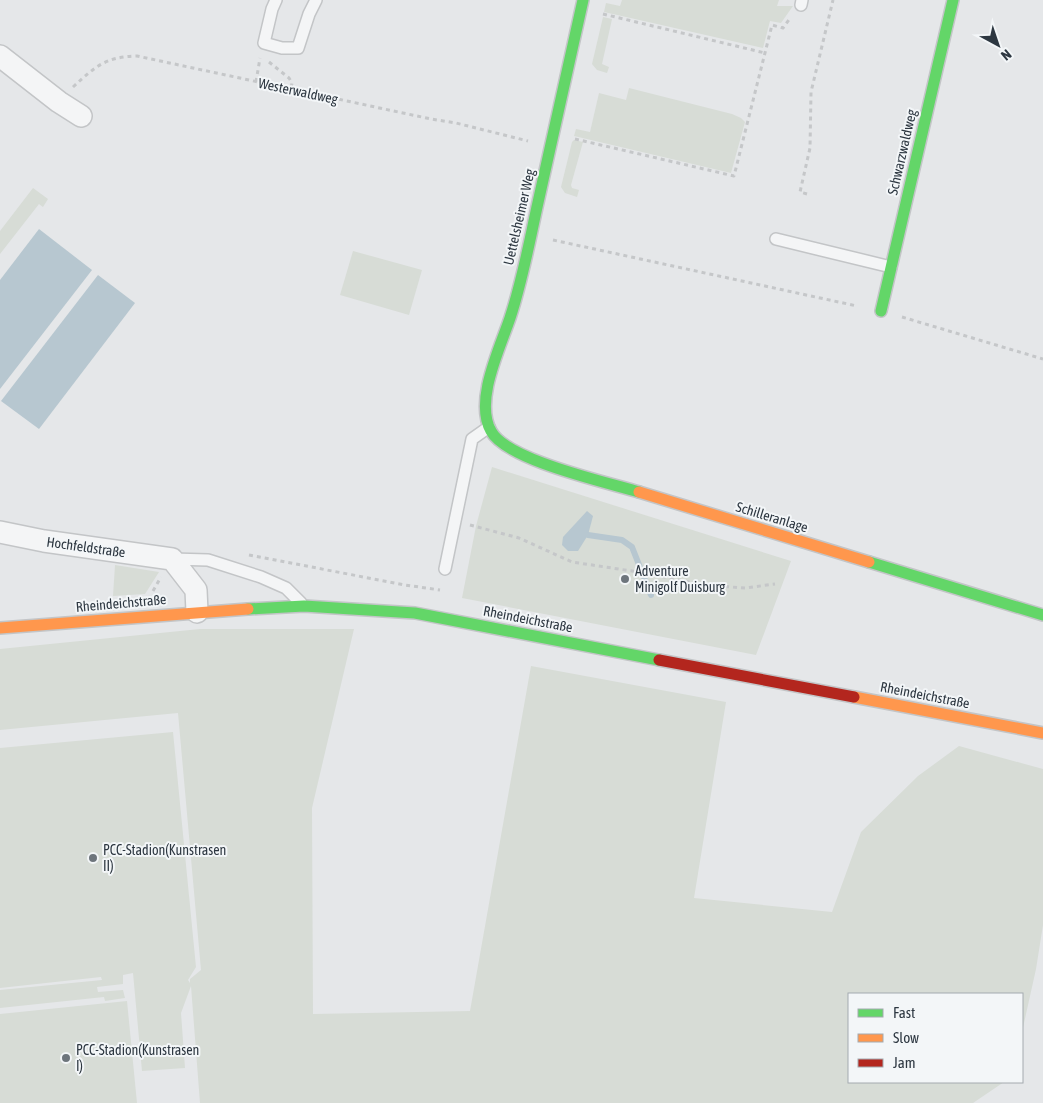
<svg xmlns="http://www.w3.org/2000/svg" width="1043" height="1103" viewBox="0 0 1043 1103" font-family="'Asap Condensed',sans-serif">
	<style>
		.green { fill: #d7dcd6 }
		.water { fill: #b7c7d0 }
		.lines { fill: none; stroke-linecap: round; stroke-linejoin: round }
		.stream { stroke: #b7c7d0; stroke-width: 6 }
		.lane-casing { stroke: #c3c5c7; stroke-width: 14 }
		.street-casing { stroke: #c3c5c7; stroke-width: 24 }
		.fast-casing { stroke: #c3c5c7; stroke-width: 14 }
		.slow-casing { stroke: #c3c5c7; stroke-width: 14 }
		.jam-casing { stroke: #c3c5c7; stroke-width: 14 }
		.path { stroke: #c5c7c9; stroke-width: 3; stroke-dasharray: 4 4; stroke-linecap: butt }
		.lane { stroke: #f4f5f6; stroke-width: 11 }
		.street { stroke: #f4f5f6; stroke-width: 21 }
		.fast { stroke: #63d668; stroke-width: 11 }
		.slow { stroke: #ff974d; stroke-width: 11 }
		.jam { stroke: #b3261e; stroke-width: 11 }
		.poi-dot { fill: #6d757c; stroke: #f3f6f8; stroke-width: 2 }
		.labels { text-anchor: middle; stroke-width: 4; stroke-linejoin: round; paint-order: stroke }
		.street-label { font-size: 14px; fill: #2d3741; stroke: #f3f6f8 }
		.poi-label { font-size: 14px; fill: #2d3741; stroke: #f3f6f8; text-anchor: start }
	</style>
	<rect width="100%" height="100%" fill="#e5e7e9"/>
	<g class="green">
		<polygon points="622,0 779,0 777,6 793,6 781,23 770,21 763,48 604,12 606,3 620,6"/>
		<polygon points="603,17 612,19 602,64 609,67 607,73 597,70 592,64"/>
		<polygon points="629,88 732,114 741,118 745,122 731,173 574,136 576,129 590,132 599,93 626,100"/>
		<polygon points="574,140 583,142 571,185 572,188 579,190 577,197 565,193 561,187 572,142"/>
		<polygon points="33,188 48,199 43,207 39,204 0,254 0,231"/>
		<polygon points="353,251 422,270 409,315 340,295"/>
		<polygon points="492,467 791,561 756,655 462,598 476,526"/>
		<polygon points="115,565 159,572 145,594 113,596"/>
		<polygon points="200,629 354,629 312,808 313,1014 470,1011 531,666 726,702 694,898 832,912 861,832 918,776 959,746 1043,769 1043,925 1036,969 1022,1032 1022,994 849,994 849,1082 1004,1082 973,1103 200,1103 191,986 181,1013 185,1068 142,1071 133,973 123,975 123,984 97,987 98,992 123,990 125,998 105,1001 104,997 0,1008 0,990 102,980 101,977 0,988 0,748 173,732 196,967 188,980 190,983 190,979 201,970 178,713 0,730 0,649"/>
		<polygon points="127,1001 137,1103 0,1103 0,1014"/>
	</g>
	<g class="water">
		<polygon points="39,229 92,270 0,389 0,280"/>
		<polygon points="98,275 135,303 39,429 1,401"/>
		<polygon points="587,511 593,516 588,535 578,551 568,551 562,545 563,537"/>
	</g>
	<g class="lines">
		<polyline class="stream" points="588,535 622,540 632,547 651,595"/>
		<g class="lane-casing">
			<g id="lane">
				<polyline points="276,0 272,9 264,43 282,48 298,48 309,14 316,0"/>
				<polyline points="801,5 802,0"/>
				<polyline points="776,239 891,267"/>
				<polyline points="172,559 208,560 261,577 286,588 301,603"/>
				<polyline points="445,569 472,439 489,427"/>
			</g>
		</g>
		<g class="street-casing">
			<g id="street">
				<polyline points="0,56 59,102 81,116"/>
				<polyline points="0,532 44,541 172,559 196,590 197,612"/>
			</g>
		</g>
		<g class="fast-casing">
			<g id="fast">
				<path d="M583 0C568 69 553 138 537 207 529 244 522 282 510 318 500 348 474 401 491 431 506 460 606 482 639 492"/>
				<polyline points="881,311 953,0"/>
				<polyline points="869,562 1043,615"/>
				<polyline points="248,609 304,606 415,613 659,660"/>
			</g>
		</g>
		<g class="slow-casing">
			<g id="slow">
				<polyline points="639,492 869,562"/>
				<polyline points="0,628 248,609"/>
				<polyline points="854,697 1043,733"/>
			</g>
		</g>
		<g class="jam-casing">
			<polyline id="jam" points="659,660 854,697"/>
		</g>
		<g class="path">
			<polyline points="603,14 765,53"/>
			<polyline points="269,62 289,78 292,83 291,89"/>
			<polyline points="256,82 260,58"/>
			<path d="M73 87C96 66 105 57 137 56L431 119 456 123 528 141"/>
			<polyline points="575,139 734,176 772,25 783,28 791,17"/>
			<polyline points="807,194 800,192 810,148 811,92 833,0"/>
			<polyline points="553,240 857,306"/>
			<polyline points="902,317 1043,359"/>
			<polyline points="470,525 519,538 572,562 645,573 704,585 745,588 775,584"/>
			<polyline points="249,555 405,585 440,590"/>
			<polyline points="153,591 161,577"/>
		</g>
		<use href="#lane" class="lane"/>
		<use href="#street" class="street"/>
		<use href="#fast" class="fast"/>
		<use href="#slow" class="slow"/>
		<use href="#jam" class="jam"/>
	</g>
	<g class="poi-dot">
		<circle cx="625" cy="579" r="5"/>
		<circle cx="93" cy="858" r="5"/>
		<circle cx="66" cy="1058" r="5"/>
	</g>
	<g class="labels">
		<g class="street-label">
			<text transform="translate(298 91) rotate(12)" y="5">Westerwaldweg</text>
			<text transform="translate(902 152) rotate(-77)" y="5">Schwarzwaldweg</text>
			<text transform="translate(519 217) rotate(-77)" y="5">Uettelsheimer Weg</text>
			<text transform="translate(772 517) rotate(17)" y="5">Schilleranlage</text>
			<text transform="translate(86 547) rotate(8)" y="5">Hochfeldstraße</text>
			<text transform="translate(121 603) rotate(-5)" y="5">Rheindeichstraße</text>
			<text transform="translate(528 619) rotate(11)" y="5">Rheindeichstraße</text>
			<text transform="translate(925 695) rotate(11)" y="5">Rheindeichstraße</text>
		</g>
		<g class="poi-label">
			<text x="635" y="576">Adventure<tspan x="635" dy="16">Minigolf Duisburg</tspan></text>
			<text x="103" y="855">PCC-Stadion(Kunstrasen<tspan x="103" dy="16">II)</tspan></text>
			<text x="76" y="1055">PCC-Stadion(Kunstrasen<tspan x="76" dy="16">I)</tspan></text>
		</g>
	</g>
	<rect x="848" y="993" width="175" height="90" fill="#f3f6f8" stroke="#a4aaaf"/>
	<rect x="858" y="1009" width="25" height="8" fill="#63d668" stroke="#a4aaaf"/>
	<text x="893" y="1018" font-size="15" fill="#2d3741">Fast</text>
	<rect x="858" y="1034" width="25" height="8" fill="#ff974d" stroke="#a4aaaf"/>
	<text x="893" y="1043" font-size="15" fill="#2d3741">Slow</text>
	<rect x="858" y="1059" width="25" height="8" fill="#b3261e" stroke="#a4aaaf"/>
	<text x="893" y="1068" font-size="15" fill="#2d3741">Jam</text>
	<g transform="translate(998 45) rotate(140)" stroke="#f3f6f8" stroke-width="4" paint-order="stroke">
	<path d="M0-4L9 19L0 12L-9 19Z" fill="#2d3741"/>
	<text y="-8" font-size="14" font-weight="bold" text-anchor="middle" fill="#2d3741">N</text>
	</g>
</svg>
